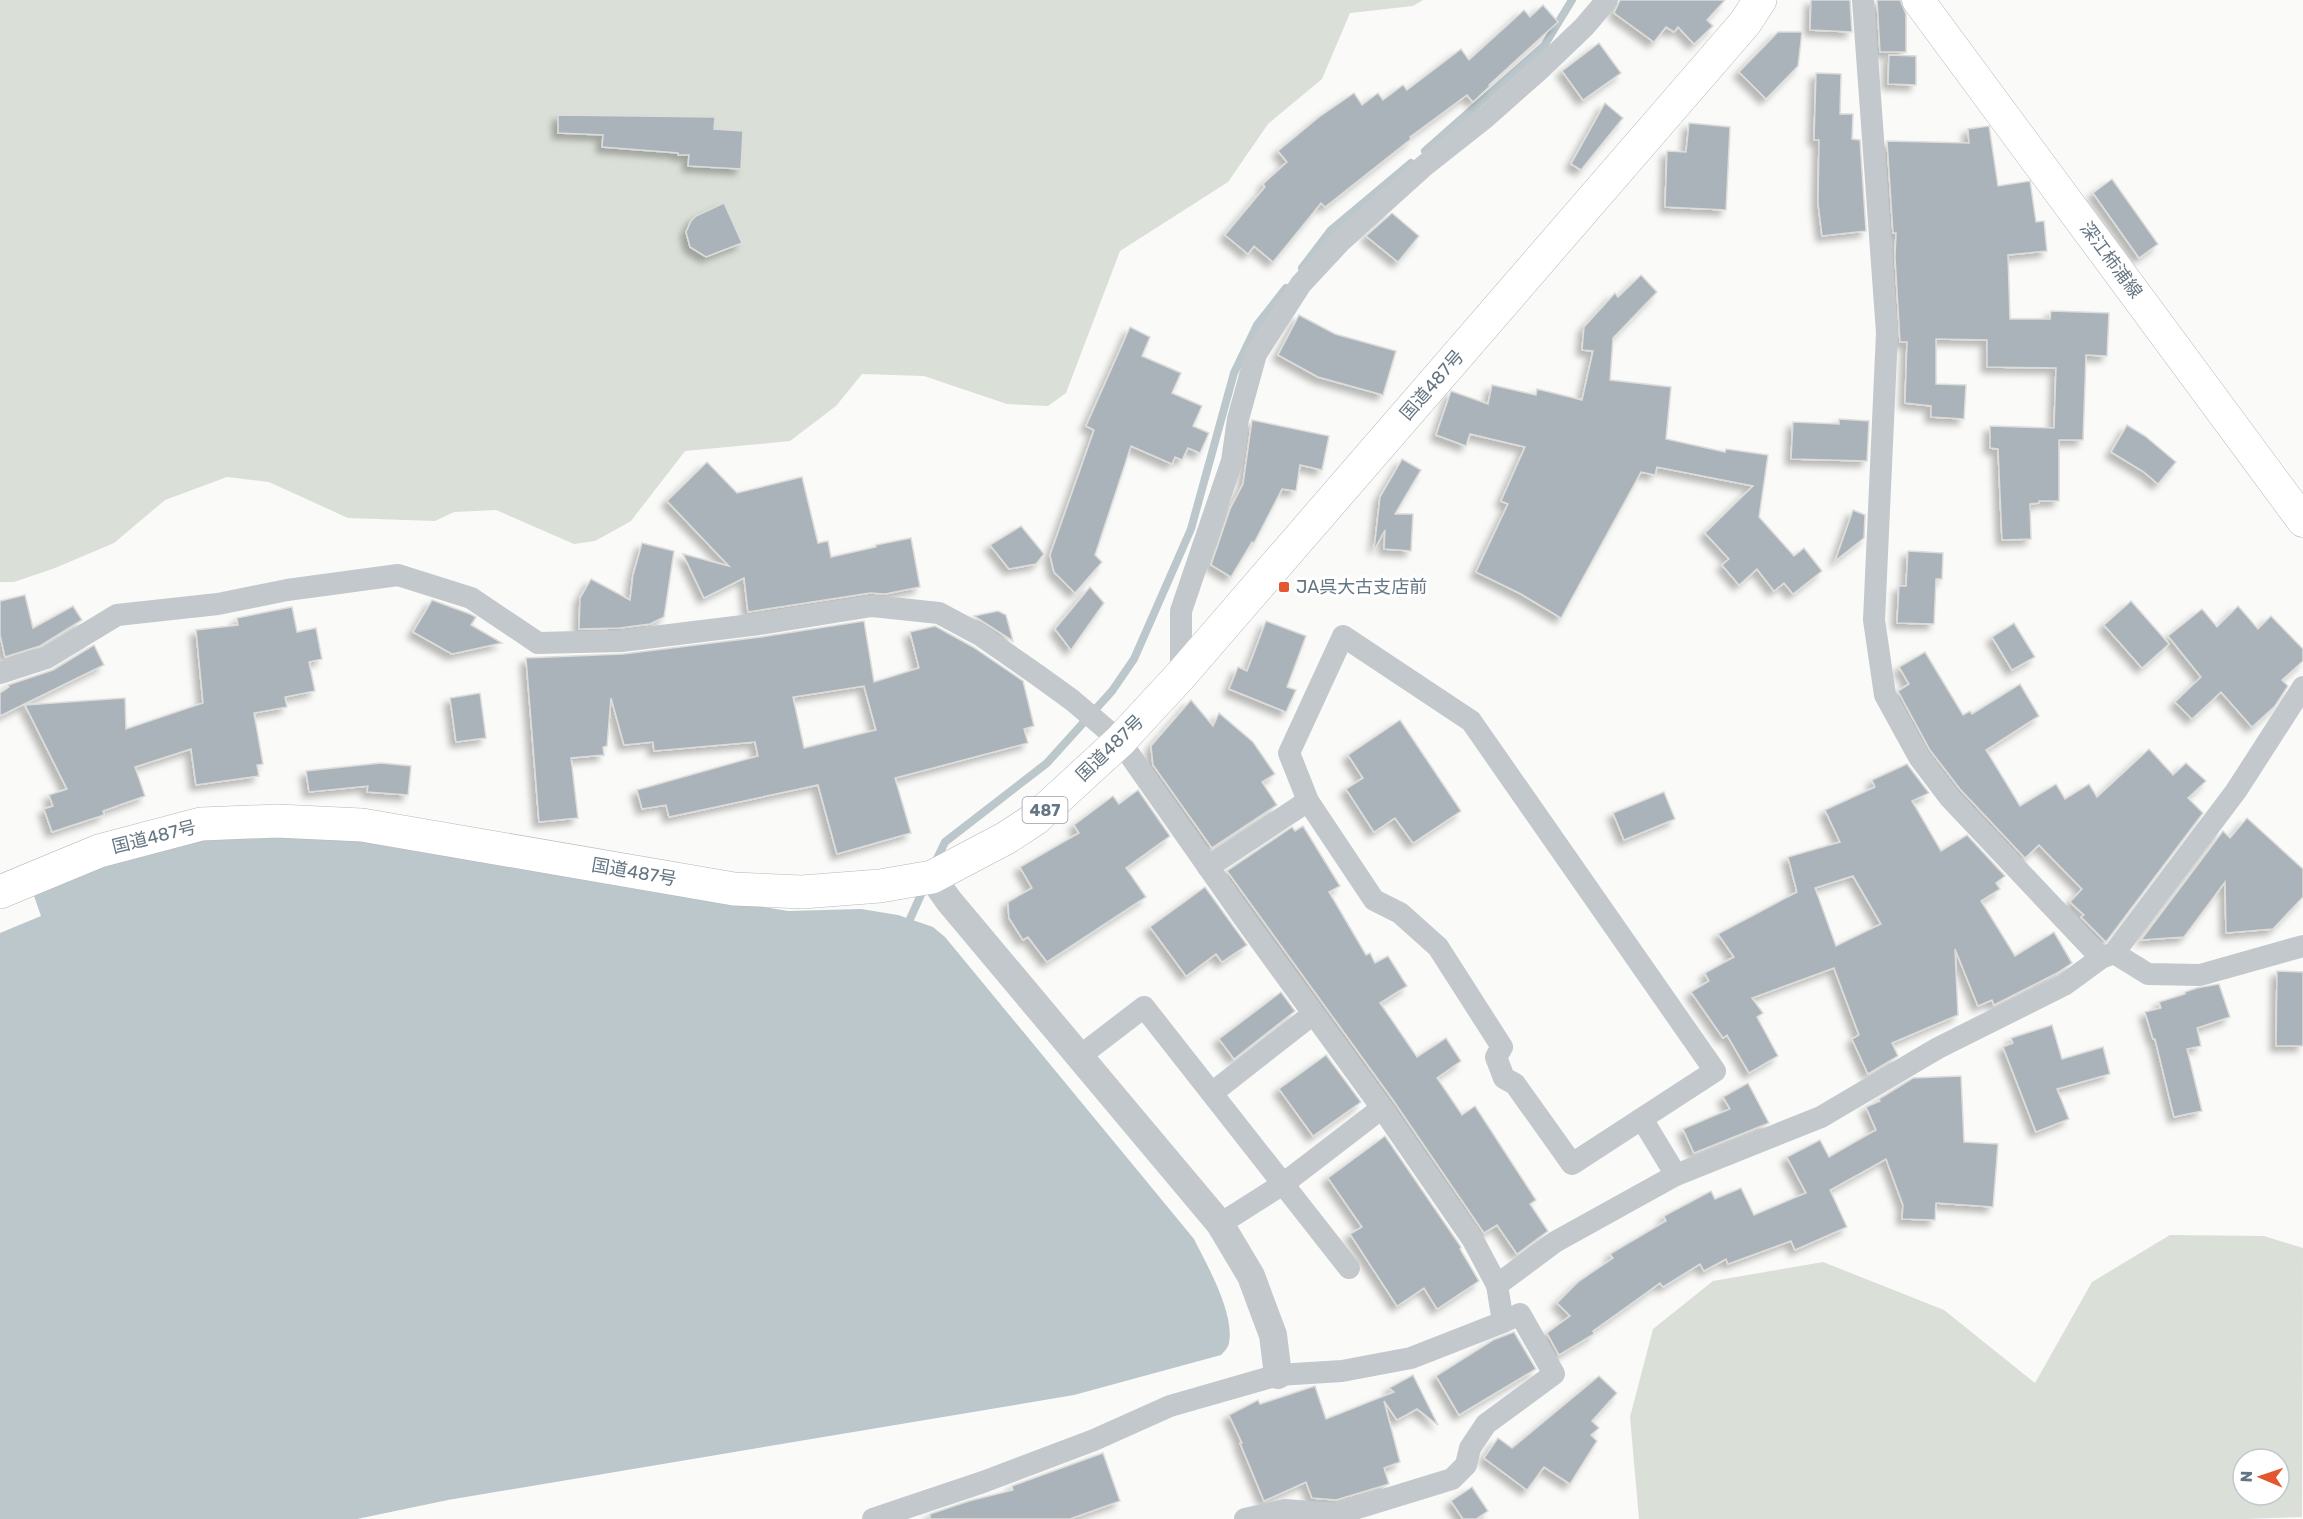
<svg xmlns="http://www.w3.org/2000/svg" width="2303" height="1519" viewBox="0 0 2303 1519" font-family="Rubik,'Noto Sans JP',sans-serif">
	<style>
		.green { fill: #dadfd7; fill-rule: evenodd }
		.water { fill: #bbc7cb }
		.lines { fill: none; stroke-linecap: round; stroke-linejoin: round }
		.stream { stroke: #bbc7cb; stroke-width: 8 }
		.building { fill: #aab3b9; stroke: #dcdcda; stroke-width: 1.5; fill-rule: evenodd; filter: url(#shadow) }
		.secondary-casing { stroke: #b3babf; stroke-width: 33 }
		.trunk-casing { stroke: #b4b9bd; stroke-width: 34 }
		.minor { stroke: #c3c8cc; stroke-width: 22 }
		.tertiary { stroke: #c3c8cc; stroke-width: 28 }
		.secondary { stroke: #fff; stroke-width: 32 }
		.trunk { stroke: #fff; stroke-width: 33 }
		.poi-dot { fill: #e4572e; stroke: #fff; stroke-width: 2 }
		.labels { text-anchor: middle; stroke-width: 6; stroke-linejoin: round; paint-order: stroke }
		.shield { fill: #fff; stroke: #939fa8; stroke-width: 1.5 }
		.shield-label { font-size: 16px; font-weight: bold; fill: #657683 }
		.street-label { font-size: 18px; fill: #657683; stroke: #fff }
		.poi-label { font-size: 18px; fill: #657683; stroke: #fff; text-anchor: start }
	</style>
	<defs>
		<filter id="shadow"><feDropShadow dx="-5.5" dy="5.5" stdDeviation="3" flood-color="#0004"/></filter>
	</defs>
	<rect width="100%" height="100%" fill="#fafaf8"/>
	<g class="green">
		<polygon points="0,0 1423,0 1413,6 1350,13 1322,79 1268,124 1228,182 1120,251 1066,393 1048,406 1007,404 924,376 862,374 836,406 790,441 685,451 631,521 595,541 574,544 496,510 454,512 435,521 348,518 269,482 227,477 165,500 114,543 55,568 14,582 0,582"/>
		<path d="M2170 1235 2264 1236 2303 1248 2302 1517 2244 1519H1639L1630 1417 1653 1329 1713 1281 1823 1262 1944 1310 2035 1383 2092 1282ZM2243 1459H2279V1495H2243Z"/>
	</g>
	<path class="water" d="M260 835 356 840 788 911 861 909 898 915 933 927 945 937 1194 1239C1207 1265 1235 1314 1229 1343 1228 1348 1224 1352 1221 1355L1074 1395 448 1500 357 1519H0V933L41 916 33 893 97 865 177 843Z"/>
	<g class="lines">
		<g class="stream">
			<polyline points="1425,151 1544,46 1572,0"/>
			<polyline points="1302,268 1331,230 1411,163"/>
			<polyline points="934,865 945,842 1047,763 1112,691 1134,659 1191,529 1234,373 1257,325 1286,288"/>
			<polyline points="906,928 924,888"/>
		</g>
	</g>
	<g class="building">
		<polygon points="1620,0 1725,0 1707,20 1713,26 1694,44 1678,27 1674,32 1666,27 1654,42 1614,13"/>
		<polygon points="1811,0 1850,0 1852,32 1810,30"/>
		<polygon points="1877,0 1900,0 1906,14 1906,52 1880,52"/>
		<polygon points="1543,5 1558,22 1489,85 1490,86 1473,102 1467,95 1410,137 1411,139 1325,207 1321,203 1273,262 1254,246 1248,254 1225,235 1265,187 1263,184 1287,162 1278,151 1319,117 1354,93 1362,105 1378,93 1383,100 1403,85 1407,90 1461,49 1469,60 1524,10 1530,17"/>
		<polygon points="1778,32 1802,32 1798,66 1766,99 1739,72"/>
		<polygon points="1599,43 1621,73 1583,100 1562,71"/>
		<polygon points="1889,55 1916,56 1916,85 1888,84"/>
		<polygon points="1816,73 1841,74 1840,114 1853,114 1852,139 1860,140 1866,231 1822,236 1818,203 1819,140 1814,140"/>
		<polygon points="1605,103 1623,118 1581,170 1571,164"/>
		<polygon points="558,115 715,117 714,129 743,131 741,169 688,166 689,155 678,155 678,153 602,147 603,135 558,133"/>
		<polygon points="1689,123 1730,127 1726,210 1665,207 1667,151 1686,152"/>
		<polygon points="1989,126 1998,186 2030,181 2036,222 2044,221 2047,251 2008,255 2010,319 2050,319 2051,311 2109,313 2107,356 2086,355 2083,440 2059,440 2059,501 2039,501 2039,503 2030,504 2031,539 2002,540 1998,449 1990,448 1990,426 2054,428 2056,368 1987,367 1987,340 1936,339 1936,384 1966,385 1964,419 1931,417 1931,406 1905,403 1907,342 1900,342 1895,257 1896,233 1893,233 1887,141 1969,143 1968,129"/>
		<polygon points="2112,179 2158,244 2139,258 2093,193"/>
		<polygon points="724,203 742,243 706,257 690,247 686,232 691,221 696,216"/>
		<polygon points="1392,213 1419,236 1398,262 1366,236"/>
		<polygon points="1641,275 1657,292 1613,338 1610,380 1671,387 1666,439 1725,452 1726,449 1768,455 1759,517 1794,556 1804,548 1822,571 1793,594 1784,583 1774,591 1757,569 1739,585 1722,565 1729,559 1705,533 1753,486 1657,467 1655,475 1641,472 1561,618 1521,594 1476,572 1508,504 1501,501 1525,447 1470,434 1466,446 1436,435 1451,391 1488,404 1492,385 1536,395 1537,389 1582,400 1593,351 1582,350 1584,327 1615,293 1618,297"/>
		<polygon points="1299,315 1335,334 1396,351 1383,395 1318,377 1278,355"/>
		<polygon points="1130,327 1150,337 1142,356 1181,373 1172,393 1202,406 1193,426 1209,433 1200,453 1188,448 1182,460 1175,457 1172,464 1131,446 1095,555 1102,562 1075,593 1054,572 1050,555 1094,430 1086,426"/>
		<polygon points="1839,419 1869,421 1867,461 1791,459 1793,422 1839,424"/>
		<polygon points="1252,420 1329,436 1322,470 1300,465 1296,491 1282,489 1254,543 1252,542 1231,577 1211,565 1230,509 1243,484"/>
		<polygon points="2127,425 2145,436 2176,462 2158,484 2144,472 2111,452"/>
		<polygon points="1402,459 1421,470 1395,514 1413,514 1411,551 1384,549 1385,530 1374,550 1380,497"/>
		<polygon points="707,462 737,493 802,477 818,543 828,541 831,557 876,547 876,545 911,538 920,587 885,594 870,593 748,612 744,578 704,598 683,554 729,566 667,501"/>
		<polygon points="1853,510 1865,515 1864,538 1835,561"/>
		<polygon points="1021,526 1044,554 1036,564 1009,569 990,545"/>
		<polygon points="642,543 674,551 664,617 650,624 620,628 579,629 580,598 591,579 630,600 633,575"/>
		<polygon points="1908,551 1943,553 1942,579 1936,579 1934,624 1897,623 1899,586 1906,586"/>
		<polygon points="1090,587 1104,603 1071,650 1055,629"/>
		<polygon points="25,595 33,628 73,606 82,620 40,646 5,657 0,635 0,601"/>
		<polygon points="432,600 470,614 476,617 471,625 502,643 452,654 413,632"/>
		<polygon points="2131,601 2169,644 2142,668 2104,625"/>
		<polygon points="2238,606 2258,629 2271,616 2303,649 2303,661 2282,680 2288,686 2275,706 2252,727 2221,692 2192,719 2175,702 2201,677 2168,636 2202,609 2217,627"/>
		<polygon points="292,607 297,632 316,628 322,659 309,662 315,691 285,697 287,707 254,713 263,764 257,765 259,776 196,785 191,749 135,767 145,796 103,811 104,815 52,832 44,809 53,806 49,795 67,789 25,705 125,698 126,729 203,703 196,630 238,625 237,618"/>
		<polygon points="998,611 1006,615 1013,641 974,616"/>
		<path d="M864 621 874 682 919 668 910 632 935 626 973 647 1023 681 1034 726 1024 729 1028 743 895 778 911 833 837 854 818 785 669 817 666 805 642 809 637 790 758 756 755 742 654 751 653 742 624 745 611 698 607 746 603 747 604 755 571 758 578 818 539 822 526 658 623 654 761 637ZM864 686 876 730 804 748 793 697Z"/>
		<polygon points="1266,621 1306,636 1287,687 1296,690 1286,712 1229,689 1238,667 1247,671"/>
		<polygon points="2014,623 2035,657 2012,670 1992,637"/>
		<polygon points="94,645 104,665 0,716 0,693 9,687 8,685 53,670"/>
		<polygon points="1925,652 1963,715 1970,711 1972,714 2020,684 2039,716 1986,750 2020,806 2056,784 2065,799 2089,784 2097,797 2149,749 2173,775 2186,763 2206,781 2188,798 2203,813 2106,942 2081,917 2084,915 2070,902 2082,889 2039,845 2025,858 1960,789 1930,750 1898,691 1909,684 1899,667"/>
		<polygon points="480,693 486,738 456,742 450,698"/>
		<polygon points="1191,700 1213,726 1219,713 1253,742 1275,774 1262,782 1277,805 1212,848 1153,765 1151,746"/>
		<polygon points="1400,720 1461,811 1413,843 1395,818 1374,832 1346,789 1363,778 1348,755"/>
		<polygon points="381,763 411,766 408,795 367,792 368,786 309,792 306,771"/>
		<path d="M1907 764 1929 793 1912 801 1941 851 1967 835 2005 876 1996 883 2000 889 1981 901 2015 956 2054 932 2072 963 2057 973 1994 1005 1992 1000 1978 1006 1955 949 1958 1015 1892 1043 1898 1056 1868 1074 1852 1039 1859 1035 1834 968 1752 998 1763 1013 1757 1017 1778 1056 1749 1073 1727 1035 1723 1038 1691 992 1709 981 1705 973 1734 957 1718 934 1797 892 1788 857 1840 842 1825 810 1875 787 1872 780ZM1853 876 1881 924 1836 946 1815 888Z"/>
		<polygon points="1138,790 1170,836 1126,868 1146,897 1047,962 1028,937 1023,940 1009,918 1008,902 1032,888 1020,867 1079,833 1074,825 1113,796 1119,804"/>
		<polygon points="1664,792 1675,819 1624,840 1613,813"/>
		<polygon points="2247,818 2303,869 2303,897 2273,929 2226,933 2225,882 2184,937 2141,940 2223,831 2230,838"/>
		<polygon points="1303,826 1340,886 1329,892 1366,955 1370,953 1375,963 1388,956 1407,986 1380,1003 1417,1057 1446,1038 1461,1061 1437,1078 1462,1115 1475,1106 1536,1200 1530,1204 1548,1231 1517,1254 1497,1225 1484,1233 1393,1100 1227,871 1292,827 1295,831"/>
		<polygon points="1205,887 1247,945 1222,962 1216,954 1186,976 1150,927"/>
		<polygon points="2277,971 2303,972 2303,1046 2276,1046"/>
		<polygon points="2219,984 2230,1017 2197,1028 2201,1046 2187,1049 2202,1111 2174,1117 2155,1039 2153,1039 2145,1012 2161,1008 2159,1002 2185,994 2185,992 2197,988"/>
		<polygon points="1281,992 1295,1011 1234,1059 1219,1039"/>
		<polygon points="2052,1025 2062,1059 2103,1047 2110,1074 2057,1089 2069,1119 2036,1132 2003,1047 2013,1043 2011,1038"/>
		<polygon points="1326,1055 1361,1102 1313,1136 1279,1089"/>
		<polygon points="1961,1076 1964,1142 1998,1144 1993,1207 1936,1203 1935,1220 1902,1219 1903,1205 1886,1159 1830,1190 1847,1227 1795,1250 1791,1241 1728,1264 1726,1259 1704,1271 1700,1264 1663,1287 1660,1283 1593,1331 1594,1334 1559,1355 1547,1333 1570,1316 1557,1303 1578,1282 1613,1258 1610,1254 1666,1221 1664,1216 1711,1191 1715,1199 1741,1188 1754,1215 1806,1193 1787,1157 1820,1140 1829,1157 1876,1130 1866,1107 1880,1101 1879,1099 1913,1078"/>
		<polygon points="1748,1083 1769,1123 1694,1153 1683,1129 1730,1109 1723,1097"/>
		<polygon points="1385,1136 1461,1247 1460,1249 1479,1281 1437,1309 1424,1288 1397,1306 1350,1234 1362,1227 1328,1178"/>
		<polygon points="1514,1332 1536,1369 1459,1415 1436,1376 1493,1340"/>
		<polygon points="1413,1375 1438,1425 1417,1409 1397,1420 1384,1401 1400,1462 1384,1468 1389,1484 1336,1500 1312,1498 1306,1482 1264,1501 1240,1443 1242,1443 1229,1415 1258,1400 1260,1404 1315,1386 1326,1419 1394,1392 1389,1388"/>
		<polygon points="1599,1376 1617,1393 1592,1421 1599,1428 1591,1435 1597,1441 1570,1484 1544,1467 1527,1490 1484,1458 1498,1438 1512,1448"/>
		<polygon points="1103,1453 1120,1501 1070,1519 930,1519 930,1514 969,1501 1013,1490 1012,1486"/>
		<polygon points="1472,1487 1488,1511 1476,1519 1463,1519 1451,1501"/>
	</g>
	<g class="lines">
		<g class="secondary-casing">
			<polyline id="secondary" points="1918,0 2303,521"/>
		</g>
		<g class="trunk-casing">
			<polyline id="trunk" points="0,892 99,851 201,824 277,821 362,825 734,889 802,892 880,886 932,877 1006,838 1035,819 1120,741 1181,675 1745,23 1760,0"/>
		</g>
		<g class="minor">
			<polyline points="1863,0 1887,333 1874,620 1885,695 1919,757 1950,798 2101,958"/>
			<polyline points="0,673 46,658 117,615 218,604 287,590 398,575 471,598 538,643 621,641 759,624 872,606 939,613 980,635 1036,674 1072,700 1120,741 1246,921 1382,1108 1473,1240 1497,1285"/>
			<polyline points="1181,675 1181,611 1232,461 1238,419 1256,354 1301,284 1341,241 1424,166 1486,117 1538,71 1584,27 1607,0"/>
			<polyline points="1208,867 1308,801 1289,753 1343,636 1471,721 1715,1071 1572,1164 1515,1084 1504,1078 1496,1057 1502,1047 1438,947 1400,913 1374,900 1308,801"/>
			<polyline points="2114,953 2148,974 2200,975 2303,946"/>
			<polyline points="1080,1056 1144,1007 1349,1268"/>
			<polyline points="1212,1093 1313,1014"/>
			<polyline points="1642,1119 1676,1175"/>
			<polyline points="1220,1224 1283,1184 1382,1108"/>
			<polyline points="873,1519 983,1482 1094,1440 1170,1406 1278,1375 1342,1371 1411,1358 1503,1322 1497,1285 1555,1242 1676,1175 1821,1117 1938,1048 2064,985 2101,958 2114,953 2236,791 2303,687"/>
			<polyline points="1245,1519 1285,1510 1338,1514 1452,1479 1466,1465 1470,1448 1486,1424 1554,1374 1520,1314 1503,1322"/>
		</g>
		<polyline class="tertiary" points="932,877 949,901 1220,1224 1251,1276 1273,1335 1278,1375"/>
		<use href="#secondary" class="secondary"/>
		<use href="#trunk" class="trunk"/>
	</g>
	<rect class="poi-dot" x="1278" y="581" width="12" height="12" rx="3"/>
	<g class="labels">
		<rect class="shield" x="1022.5" y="797" width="45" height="26" rx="4.5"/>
		<g class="shield-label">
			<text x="1045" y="816">487</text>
		</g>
		<g class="street-label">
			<text transform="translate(2111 260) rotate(53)" y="6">深江柿浦線</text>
			<text transform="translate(1432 385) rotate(-49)" y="6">国道487号</text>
			<text transform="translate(1110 748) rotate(-44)" y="6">国道487号</text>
			<text transform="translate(154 837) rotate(-14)" y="6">国道487号</text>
			<text transform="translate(634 872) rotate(10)" y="6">国道487号</text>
		</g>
		<g class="poi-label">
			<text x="1296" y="593">JA呉大古支店前</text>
		</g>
	</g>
	<g transform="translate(2261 1477) rotate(272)"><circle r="28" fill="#ffffff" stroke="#c1c8cd" stroke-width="1.5"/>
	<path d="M0-4.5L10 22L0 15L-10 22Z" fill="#e4572e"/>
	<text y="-9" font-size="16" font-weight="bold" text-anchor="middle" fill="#657683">N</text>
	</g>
</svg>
